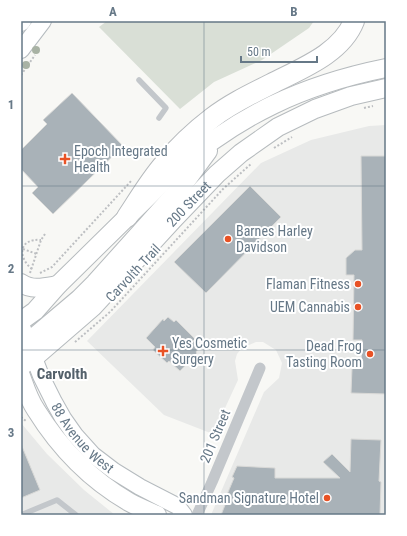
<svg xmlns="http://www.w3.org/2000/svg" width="407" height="536" viewBox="0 0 407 536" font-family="'Roboto Condensed',sans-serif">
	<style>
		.built { fill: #e8e9e8 }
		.grass { fill: #d9dfd6 }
		.building { fill: #a9b2b8; stroke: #d9d9d7 }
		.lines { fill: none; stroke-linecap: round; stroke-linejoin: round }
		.secondary-casing { stroke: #b5bbbf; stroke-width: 18 }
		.primary-casing { stroke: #b6bbbe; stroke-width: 20 }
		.highway-casing { stroke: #b6babd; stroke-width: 22 }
		.path { stroke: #bdbfc2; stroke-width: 2; stroke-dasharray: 2 2; stroke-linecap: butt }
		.lane { stroke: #c3c7cb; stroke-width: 5.5 }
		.street { stroke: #c3c7cb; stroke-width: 11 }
		.secondary { stroke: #fff; stroke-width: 16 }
		.primary { stroke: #fff; stroke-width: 18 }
		.highway { stroke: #fff; stroke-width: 20 }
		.tree { fill: #a8b2a4 }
		.grid { fill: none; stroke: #667887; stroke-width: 1; stroke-opacity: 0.55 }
		.poi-dot { fill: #e85225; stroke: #fff; stroke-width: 1.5 }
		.labels { text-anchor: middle; stroke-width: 4; stroke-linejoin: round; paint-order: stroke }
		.poi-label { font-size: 14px; fill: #667887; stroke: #fff; text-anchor: end }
		.street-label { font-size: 14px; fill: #667887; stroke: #fff }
		.neighbourhood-label { font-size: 15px; font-weight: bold; fill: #54616b; stroke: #fff }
		.neatline { fill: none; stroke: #667887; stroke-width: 1.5 }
		.grid-label { font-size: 13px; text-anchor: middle; font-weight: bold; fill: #667887 }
	</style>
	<rect width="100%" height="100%" fill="#f8f8f5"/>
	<g class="built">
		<polygon points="386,125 386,515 211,515 264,392 279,378 282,363 276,350 263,342 256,342 242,348 237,354 235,361 238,380 213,434 164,415 87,341 261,163 311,140 369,126"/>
		<polygon points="21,423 47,454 84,490 115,515 21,515"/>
	</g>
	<polygon class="grass" points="107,21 314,21 309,28 262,60 214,82 180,109 99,27"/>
	<g class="building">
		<polygon points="72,93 123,146 53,214 32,193 38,187 21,169 21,150 47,124 43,120"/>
		<polygon points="361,156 386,156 386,394 351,393 352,368 361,368 362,340 353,340 354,275 346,275 346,258 355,250 362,250"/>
		<polygon points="250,186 281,217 206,293 174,262"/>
		<polygon points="168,317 174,322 176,320 195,339 193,341 200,347 196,352 197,353 180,371 169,361 167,363 153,350 155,347 146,338 163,319 164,321"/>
		<polygon points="351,439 381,440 379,481 381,482 380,515 221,515 225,505 223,504 234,478 232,477 237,466 275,468 275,478 340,478 323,462 332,454 350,472"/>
		<polygon points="21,444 40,490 21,498"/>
	</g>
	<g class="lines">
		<g class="secondary-casing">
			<g id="secondary">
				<polyline points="21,23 23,21"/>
				<polyline points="21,50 43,21"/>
				<path id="s1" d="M21 324 41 376 54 402 63 418 75 435 93 455 114 471 140 487 177 506 184 515"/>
			</g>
		</g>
		<g class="primary-casing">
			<g id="primary">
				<path d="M21 283C32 291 46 287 58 285"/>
				<path d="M21 321 35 311 58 285 174 171C239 115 302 85 386 68"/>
				<polyline points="21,348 79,299 95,283 183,185 208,151"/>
				<path id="s2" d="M21 366 34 358 93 307 173 220 217 174 241 153 278 127 315 109 351 96 386 88"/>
				<path d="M21 376C25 387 29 400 36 410 59 447 91 480 129 502 138 507 148 511 157 515"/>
			</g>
		</g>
		<g class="highway-casing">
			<path id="highway" d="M127 217C139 199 150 180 164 164 178 147 195 131 212 118 230 104 251 94 271 84 300 69 341 54 354 21"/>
		</g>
		<g class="path">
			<polyline points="21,75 35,55"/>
			<polyline points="364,108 373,106"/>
			<polyline points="274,148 292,137"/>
			<polyline points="23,249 37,254"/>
			<path d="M32 269C17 257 19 238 41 240"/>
			<polyline points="30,273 41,240 45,234"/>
			<polyline points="40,273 52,267 132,180"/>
			<polyline points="75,342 110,312 223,189 252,163"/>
			<polyline points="21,417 27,422"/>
		</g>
		<g class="lane">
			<polyline points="139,80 166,108 159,118"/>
			<polyline points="21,515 57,500 76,515"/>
		</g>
		<polyline class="street" points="197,515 212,482 260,368"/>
		<use href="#secondary" class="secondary"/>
		<use href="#primary" class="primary"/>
		<use href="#highway" class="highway"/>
	</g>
	<g class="tree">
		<circle cx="36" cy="50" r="4"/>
		<circle cx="26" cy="65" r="4"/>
	</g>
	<path class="grid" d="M204 21V515M21 186H386M21 350H386"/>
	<g class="poi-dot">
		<path d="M63 153h4v4h4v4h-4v4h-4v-4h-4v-4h4z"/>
		<circle cx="228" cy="239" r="4"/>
		<circle cx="358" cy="284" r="4"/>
		<circle cx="358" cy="307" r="4"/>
		<path d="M161 345h4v4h4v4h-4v4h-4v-4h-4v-4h4z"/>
		<circle cx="370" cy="354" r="4"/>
		<circle cx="327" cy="498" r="4"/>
	</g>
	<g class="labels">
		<g class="poi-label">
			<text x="74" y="156" text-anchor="start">Epoch Integrated<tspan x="74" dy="16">Health</tspan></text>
			<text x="236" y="236" text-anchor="start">Barnes Harley<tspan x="236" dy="16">Davidson</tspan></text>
			<text x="350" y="289">Flaman Fitness</text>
			<text x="350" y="312">UEM Cannabis</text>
			<text x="172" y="348" text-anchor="start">Yes Cosmetic<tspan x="172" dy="16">Surgery</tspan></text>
			<text x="362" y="351">Dead Frog<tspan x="362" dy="16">Tasting Room</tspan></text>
			<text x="319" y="503">Sandman Signature Hotel</text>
		</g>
		<g class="street-label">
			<text dy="5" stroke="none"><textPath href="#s2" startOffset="234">200 Street</textPath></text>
			<text transform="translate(133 273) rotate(-47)" y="5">Carvolth Trail</text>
			<text dy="5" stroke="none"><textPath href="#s1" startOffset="131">88 Avenue West</textPath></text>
			<text transform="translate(215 436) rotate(-67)" y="5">201 Street</text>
		</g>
		<g class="neighbourhood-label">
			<text x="62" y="379">Carvolth</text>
		</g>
	</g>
	<rect width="407" height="536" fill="none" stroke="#ffffff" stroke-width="44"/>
	<path d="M241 56v6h76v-6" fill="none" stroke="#667887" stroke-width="2"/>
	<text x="247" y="56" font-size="12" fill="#667887" stroke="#ffffff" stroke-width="3" paint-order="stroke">50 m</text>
	<rect x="22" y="22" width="363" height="492" class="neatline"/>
	<g class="grid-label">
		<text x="113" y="16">A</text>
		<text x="294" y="16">B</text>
		<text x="11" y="109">1</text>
		<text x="11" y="273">2</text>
		<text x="11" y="437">3</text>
	</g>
</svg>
